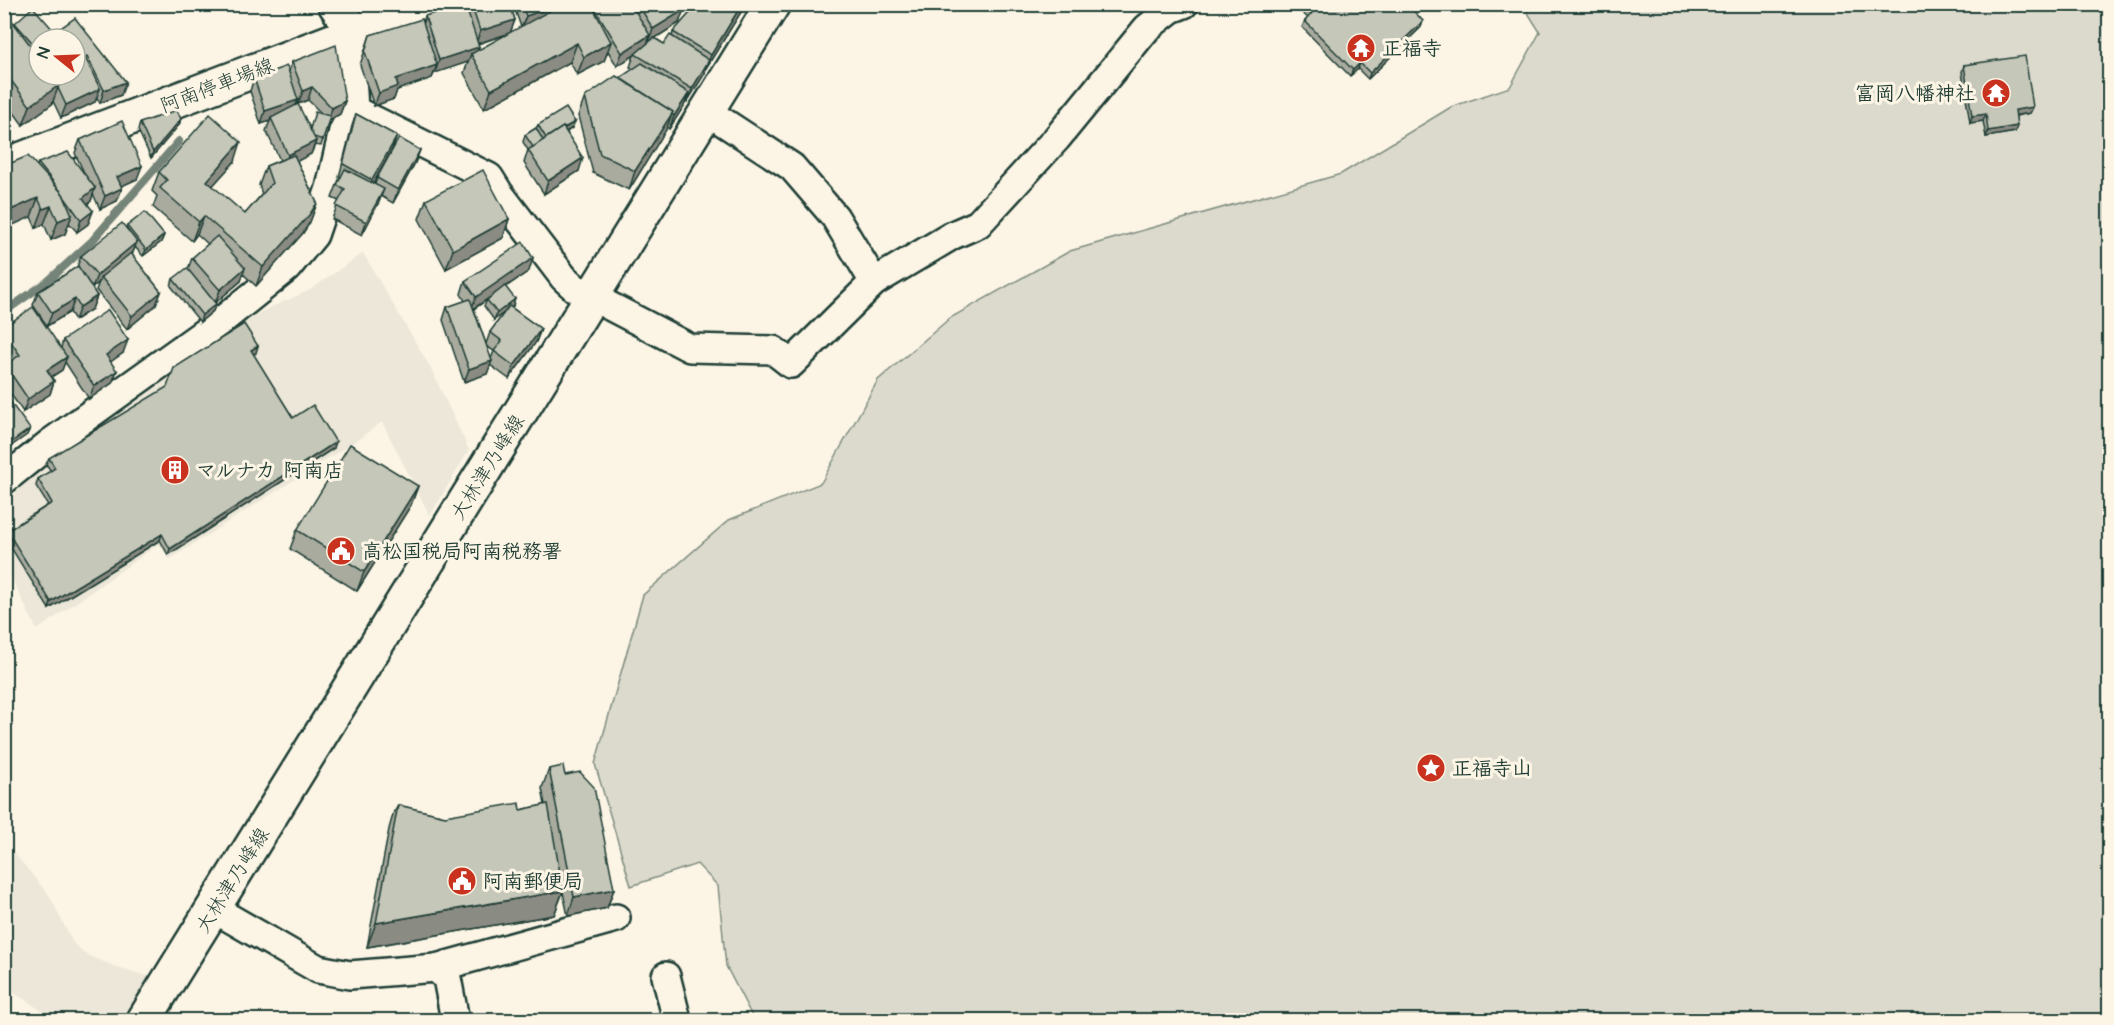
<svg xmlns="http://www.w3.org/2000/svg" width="2114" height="1025" viewBox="0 0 2114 1025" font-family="'Architects Daughter','Klee One',sans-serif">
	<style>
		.built { fill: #ece7d8 }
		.green { fill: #dcdacc; stroke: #7e8c80; stroke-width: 1.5 }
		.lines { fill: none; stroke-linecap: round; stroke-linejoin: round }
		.stream { stroke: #758479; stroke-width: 8 }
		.minor-casing { stroke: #1f3d34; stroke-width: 32 }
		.tertiary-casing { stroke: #1f3d34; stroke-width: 38 }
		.secondary-casing { stroke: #1f3d34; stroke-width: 38 }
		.minor { stroke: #fcf5e5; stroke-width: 27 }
		.tertiary { stroke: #fcf5e5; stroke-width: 33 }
		.secondary { stroke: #fcf5e5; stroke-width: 33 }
		.wall { fill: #a9ab9f; stroke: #1f3d34; stroke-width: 1.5; fill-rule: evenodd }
		.shaded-wall { fill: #8a8b82; stroke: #1f3d34; stroke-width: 1.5 }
		.building { fill: #c5c7b9; stroke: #1f3d34; stroke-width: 1.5 }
		.labels { text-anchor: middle; stroke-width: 6; stroke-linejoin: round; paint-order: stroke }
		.poi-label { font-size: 20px; font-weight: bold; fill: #1f3d34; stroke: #fcf5e5; text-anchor: start }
		.street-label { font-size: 20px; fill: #1f3d34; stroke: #fcf5e5 }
	</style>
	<rect width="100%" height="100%" fill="#fcf5e5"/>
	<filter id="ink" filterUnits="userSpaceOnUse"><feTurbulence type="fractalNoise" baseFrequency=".0167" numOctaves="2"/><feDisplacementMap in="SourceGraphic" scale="12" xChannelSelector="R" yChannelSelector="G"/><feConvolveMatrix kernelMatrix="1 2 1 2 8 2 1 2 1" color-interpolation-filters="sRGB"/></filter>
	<g filter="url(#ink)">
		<g class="built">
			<polygon points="363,253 430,367 469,450 430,516 382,422 360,438 170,559 159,544 37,630 5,565 5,505 42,462 245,319 310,290"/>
			<polygon points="5,842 49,895 73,943 87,955 114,966 150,977 123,1020 56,1020 5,987"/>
		</g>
		<polygon class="green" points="1523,5 2109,5 2109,1020 754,1020 726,966 718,886 697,864 631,886 595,764 643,595 729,520 821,483 878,380 950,318 1070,251 1341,174 1451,107 1510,87 1540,32"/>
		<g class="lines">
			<polyline class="stream" points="4,312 47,282 92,241 179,141"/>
			<g class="minor-casing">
				<g id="minor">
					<polyline points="354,32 351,59 354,110 489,177 499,193 564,278 575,288 690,348 773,350 791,364 874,282 953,235 978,224 1057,138 1147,28 1171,9 1184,4"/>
					<polyline points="708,112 792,167 835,217 874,282"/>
					<polyline points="4,480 50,443 226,317 287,268 314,235 330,188 343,131 354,110"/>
					<polyline points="214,909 318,969 350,975 436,968 447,978 455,1020"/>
					<polyline points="436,968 616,918"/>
					<polyline points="666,976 677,1020"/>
				</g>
			</g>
			<g class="tertiary-casing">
				<polyline id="tertiary" points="335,4 354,32"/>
			</g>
			<g class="secondary-casing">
				<g id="secondary">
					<polyline points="4,166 429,4"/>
					<polyline points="144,1020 773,4"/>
				</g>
			</g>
			<use href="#minor" class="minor"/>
			<use href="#tertiary" class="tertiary"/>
			<use href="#secondary" class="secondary"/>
		</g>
		<g class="wall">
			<polygon points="469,4 510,4 515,20 510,33 478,44 479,47 477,51 521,27 513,4 591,4 594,11 595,9 602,4 695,4 683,12 679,23 655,38 664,44 672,37 673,32 698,4 746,4 706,68 705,73 687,102 686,101 684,106 669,129 667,127 629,190 593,173 578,116 585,97 620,78 634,69 630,67 634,55 617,66 608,51 604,61 577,75 570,62 484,109 464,73 468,62 435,72 432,78 397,90 394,99 374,106 360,65 370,35 423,22 425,16 467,11"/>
			<polygon points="1304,4 1423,21 1421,27 1368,79 1358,69 1350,76 1302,27 1305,21 1308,18 1301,12"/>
			<polygon points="75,18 121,95 100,103 97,98 95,102 61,118 53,101 52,104 23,125 4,99 4,22 15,24 15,23 39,39 39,75 75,75 75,39 57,39 61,28"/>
			<path d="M292 62 345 101 340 114 329 120 321 146 315 145 311 154 297 161 317 203 310 222 303 233 256 286 243 274 241 281 215 303 213 311 200 322 171 286 173 279 188 269 192 258 208 244 197 234 192 241 153 207 157 196 152 191 159 172 235 161 212 186 245 214 262 194 259 185 266 166 280 160 266 131 270 121 261 124 250 91 254 78 289 71ZM308 100 321 113 310 128 296 105 297 101 298 104Z"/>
			<polygon points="1964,65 2033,107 2030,113 2016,116 2015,132 1986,137 1983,121 1970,123 1962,72"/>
			<polygon points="356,114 397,136 392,149 373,183 375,184 377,178 420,150 415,163 393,203 381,196 379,202 362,235 332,219 339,201 332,198 340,177 339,177 352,126"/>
			<polygon points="181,119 179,125 151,158 138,130 140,123"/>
			<polygon points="538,125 572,128 567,132 579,171 544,194 524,163 528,150 523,142 525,135 536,128"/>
			<polygon points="80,140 137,179 121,186 122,188 117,201 100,209 93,194 91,201 87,204 93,211 88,224 77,232 69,223 65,234 51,240 44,224 36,228 31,217 37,166 38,163 85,175 75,153"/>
			<polygon points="426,200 509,219 503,238 446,269 419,219"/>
			<polygon points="127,226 164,235 161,242 143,256 135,247 132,255 161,292 156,305 127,329 96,290 99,282 92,288 97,296 92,309 75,320 70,312 47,326 33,305 38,292 77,267 81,256 126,228"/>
			<path d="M529 271 506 287 513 306 511 307 541 329 536 342 509 379 490 365 487 374 464 382 443 320 447 307 465 301 461 294 465 281ZM487 300 484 306 494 320 504 313 490 332 486 344 474 309ZM486 346 494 351 491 359Z"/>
			<polygon points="4,327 61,348 63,340 123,353 111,361 112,383 89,399 65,362 62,370 51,377 54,381 50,394 23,412 4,384 4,367 5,365 11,362 4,352"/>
			<polygon points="256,353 253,354 293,418 334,448 168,555 160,540 49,609 5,538 7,531 48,505 36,486 38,479 51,471 46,464 49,458"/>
			<polygon points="418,486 411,505 357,591 290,549 297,530"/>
			<polygon points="549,769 565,775 614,889 607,908 568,916 563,892 554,915 367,947 389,829 394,811 395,811 398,805 445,816 520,810 545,805 542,788"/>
		</g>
		<g class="shaded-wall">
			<polygon points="4,4 14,4 4,13"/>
			<polygon points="206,4 215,4 205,9"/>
			<polygon points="560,4 572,4 521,29 526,16"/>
			<polygon points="682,4 695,4 683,12 679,23 649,42 653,29 679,13"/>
			<polygon points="742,4 746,4 706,68 705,73 687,102 692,89 709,60 711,55"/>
			<polygon points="515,20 510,33 476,44 480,31"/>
			<polygon points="1423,21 1421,27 1368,79 1370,73"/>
			<polygon points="650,35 646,48 617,66 622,53"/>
			<polygon points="611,42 604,61 577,75 584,57"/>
			<polygon points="577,43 570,62 484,109 491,90"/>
			<polygon points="479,47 474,59 471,54 468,62 435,73 439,60"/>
			<polygon points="1360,63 1358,69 1350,76 1353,70"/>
			<polygon points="437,65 432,78 397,90 394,99 374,106 379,93 396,79"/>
			<polygon points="126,82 121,95 100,103 104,90"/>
			<polygon points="59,85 52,104 23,125 30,106"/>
			<polygon points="312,87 308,100 298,104 303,91"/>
			<polygon points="100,89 95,102 61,118 66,105"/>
			<polygon points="689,93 684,106 669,129 674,116"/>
			<polygon points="298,100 293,112 271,118 270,121 261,124 265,111"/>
			<polygon points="345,101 340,114 328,121 332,108"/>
			<polygon points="2033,107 2030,113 2012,116 2015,110"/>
			<polygon points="673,112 666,130 629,190 635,171"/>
			<polygon points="1986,114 1983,121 1970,123 1972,116"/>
			<polygon points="181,119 179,125 151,158 153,152"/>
			<polygon points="575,122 572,128 544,146 547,139"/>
			<polygon points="2017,126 2015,132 1986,137 1988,131"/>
			<polygon points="397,136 392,149 368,193 372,180"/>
			<polygon points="316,141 311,154 284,168 288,155"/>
			<polygon points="241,142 235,161 200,200 207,181"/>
			<polygon points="420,150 415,163 393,203 398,190"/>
			<polygon points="583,158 579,171 544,194 548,181"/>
			<polygon points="142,166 137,179 113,190 117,177"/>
			<polygon points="95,188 91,201 78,211 83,198"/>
			<polygon points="122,188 117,201 100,209 105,196"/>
			<polygon points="384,189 379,202 362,235 366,222"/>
			<polygon points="38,198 31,217 4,229 4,213"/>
			<polygon points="317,203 310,222 303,233 256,286 263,267"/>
			<polygon points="51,206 44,224 36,228 43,209"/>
			<polygon points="93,211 88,224 77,232 81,220"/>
			<polygon points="72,215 65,234 51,240 58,221"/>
			<polygon points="204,216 197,234 192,241 199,222"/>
			<polygon points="509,219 503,238 446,269 453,250"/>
			<polygon points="164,235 161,242 143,256 146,250"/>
			<polygon points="137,242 132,255 101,277 99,282 92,288 97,275"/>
			<polygon points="533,258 529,271 471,310 476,297"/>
			<polygon points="245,268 241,281 215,303 220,290"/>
			<polygon points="161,292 156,305 127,329 132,316"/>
			<polygon points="97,296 92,309 75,320 80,307"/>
			<polygon points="75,299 70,312 47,326 52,313"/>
			<polygon points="515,299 513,306 494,320 497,313"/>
			<polygon points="216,304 213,311 200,322 202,315"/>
			<polygon points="541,329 536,342 509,379 514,366"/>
			<polygon points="128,340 123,353 102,368 106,355"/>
			<polygon points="258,346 256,353 249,357 251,350"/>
			<polygon points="67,357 62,370 42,383 47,370"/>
			<polygon points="492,361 487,374 464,382 469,369"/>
			<polygon points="117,371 112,383 89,399 94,386"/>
			<polygon points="54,381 50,394 23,412 28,399"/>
			<polygon points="30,429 27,435 4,451 4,447"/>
			<polygon points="336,442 334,448 168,555 170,549"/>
			<polygon points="418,486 411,505 357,591 364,572"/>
			<polygon points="162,534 160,540 49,609 51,602"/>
			<polygon points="614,889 607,908 568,916 574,897"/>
			<polygon points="563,891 554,915 367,947 376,923"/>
		</g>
		<g class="building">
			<polygon points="462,4 465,4 479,47 439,60 425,16"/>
			<polygon points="471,4 510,4 515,20 480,31"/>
			<polygon points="522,4 560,4 526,16"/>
			<polygon points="562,4 591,4 611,42 584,57 577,43 491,90 471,54"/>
			<polygon points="602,4 631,4 650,35 622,53 595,9"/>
			<polygon points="638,4 681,4 684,10 653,29"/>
			<polygon points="698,4 742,4 711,55 673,32"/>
			<polygon points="1304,4 1407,4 1423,21 1370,73 1360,63 1353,70 1305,21 1312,13"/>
			<polygon points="33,7 54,31 57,39 39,39 39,52 37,48 15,23"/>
			<polygon points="10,18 39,57 39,75 52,75 59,85 30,106 4,71 4,22"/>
			<polygon points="75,18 126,82 104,90 87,56 85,57 100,89 66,105 58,88 59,85 52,75 75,75 75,63 83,59 75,48 75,39 69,39 61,28"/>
			<polygon points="422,19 437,65 396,79 398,86 379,93 365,52 370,35"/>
			<polygon points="670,35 709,60 692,89 635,54 654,38 664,44"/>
			<polygon points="336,45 345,101 332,108 312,87 303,91 292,62"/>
			<polygon points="2025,56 2033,107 2015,110 2017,126 1988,131 1986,114 1972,116 1964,65"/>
			<polygon points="642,63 689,93 674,116 672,114 673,112 620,78"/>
			<polygon points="287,66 298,100 265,111 254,78"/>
			<polygon points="616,76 673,112 635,171 600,154 585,97"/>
			<polygon points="298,104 316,141 288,155 271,118"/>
			<polygon points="566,108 575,122 564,128 563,127 546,138 538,125"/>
			<polygon points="177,110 181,119 153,152 140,123"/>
			<polygon points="315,112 330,116 323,140 314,137 310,129"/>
			<polygon points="210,114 241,142 207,181 245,214 272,183 266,166 294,155 317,203 310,214 263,267 204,216 199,222 160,188 167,180 159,172"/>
			<polygon points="356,114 397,136 372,180 343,164"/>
			<polygon points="122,121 142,166 117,177 122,188 105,196 80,140"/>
			<polygon points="563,127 583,158 548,181 528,150"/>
			<polygon points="536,128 543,140 533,147 525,135"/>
			<polygon points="399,138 420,150 398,190 377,178"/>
			<polygon points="68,152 95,188 83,198 93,211 81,220 65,198 63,194 38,163"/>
			<polygon points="28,156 63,194 72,215 58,221 51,206 43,209 38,198 4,213 4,166"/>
			<polygon points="345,169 384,189 366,222 336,206 345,189 337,185"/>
			<polygon points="483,170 509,219 453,250 426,200"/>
			<polygon points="145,212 164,235 146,250 127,226"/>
			<polygon points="122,223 137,242 97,275 81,256"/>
			<polygon points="217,236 245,268 220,290 192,258"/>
			<polygon points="523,242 533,258 476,297 465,281"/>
			<polygon points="131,253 161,292 132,316 101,277"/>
			<polygon points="78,266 97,296 80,307 75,299 52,313 38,292"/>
			<polygon points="187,268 216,304 202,315 173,279"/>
			<polygon points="505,286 515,299 497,313 487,300"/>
			<polygon points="470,299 492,361 469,369 447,307"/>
			<polygon points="509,306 541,329 514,366 494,351 502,341 490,332"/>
			<polygon points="33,307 67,357 47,370 54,381 28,399 5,365 20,355 4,332 4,327"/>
			<polygon points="108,310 128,340 106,355 117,371 94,386 63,340"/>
			<polygon points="244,324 258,346 251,350 293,418 313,405 336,442 170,549 162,534 51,602 7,531 52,503 38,479 55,468 49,458 167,387 174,368"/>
			<polygon points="8,399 30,429 4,447 4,401"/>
			<polygon points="350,444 418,486 364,572 297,530"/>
			<polygon points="563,766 565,775 580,772 594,787 614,889 574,897 549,769"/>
			<polygon points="519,803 520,810 548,804 563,891 376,923 398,805 445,816"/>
		</g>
	</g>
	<defs>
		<g id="temple-disc" transform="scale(1.5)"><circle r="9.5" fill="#c8321e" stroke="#fcf5e5"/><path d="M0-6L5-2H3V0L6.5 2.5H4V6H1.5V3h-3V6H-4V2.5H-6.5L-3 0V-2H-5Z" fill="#fff"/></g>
		<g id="building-disc" transform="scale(1.5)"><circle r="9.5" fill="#c8321e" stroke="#fcf5e5"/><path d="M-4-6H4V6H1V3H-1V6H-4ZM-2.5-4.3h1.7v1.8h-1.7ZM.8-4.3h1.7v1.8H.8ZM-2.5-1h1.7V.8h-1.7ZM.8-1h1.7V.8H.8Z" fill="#fff"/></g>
		<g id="civic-disc" transform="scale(1.5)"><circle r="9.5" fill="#c8321e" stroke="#fcf5e5"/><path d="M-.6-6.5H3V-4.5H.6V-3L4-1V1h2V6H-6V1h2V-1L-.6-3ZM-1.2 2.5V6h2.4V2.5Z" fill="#fff"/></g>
		<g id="sight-disc" transform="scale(1.5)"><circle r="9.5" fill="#c8321e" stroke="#fcf5e5"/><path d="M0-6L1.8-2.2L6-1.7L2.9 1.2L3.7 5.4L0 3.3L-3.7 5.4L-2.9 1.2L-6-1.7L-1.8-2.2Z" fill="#fff"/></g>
	</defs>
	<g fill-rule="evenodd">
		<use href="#temple-disc" x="1361" y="48"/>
		<use href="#temple-disc" x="1996" y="93"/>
		<use href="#building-disc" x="175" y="470"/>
		<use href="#civic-disc" x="341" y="551"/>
		<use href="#sight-disc" x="1431" y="768"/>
		<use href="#civic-disc" x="462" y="881"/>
	</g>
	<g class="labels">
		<g class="poi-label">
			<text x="1382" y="55">正福寺</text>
			<text x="1975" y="100" text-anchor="end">富岡八幡神社</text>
			<text x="196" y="477">マルナカ 阿南店</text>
			<text x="362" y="558">高松国税局阿南税務署</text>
			<text x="1452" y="775">正福寺山</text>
			<text x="483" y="888">阿南郵便局</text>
		</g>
		<g class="street-label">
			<text transform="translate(217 85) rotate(-21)" y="7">阿南停車場線</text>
			<text transform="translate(487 467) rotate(-58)" y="7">大林津乃峰線</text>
			<text transform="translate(232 880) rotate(-58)" y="7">大林津乃峰線</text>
		</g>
	</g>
	<rect width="2114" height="1025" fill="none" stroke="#fcf5e5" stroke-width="24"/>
	<rect x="12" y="12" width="2090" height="1001" fill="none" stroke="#1f3d34" stroke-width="2" filter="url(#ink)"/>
	<g transform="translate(57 57) rotate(288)"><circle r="28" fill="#fcf5e5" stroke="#a4ab9e" stroke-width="1.5"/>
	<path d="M0-4.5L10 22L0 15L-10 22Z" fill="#c8321e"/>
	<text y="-9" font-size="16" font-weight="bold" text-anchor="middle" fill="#1f3d34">N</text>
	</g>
</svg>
